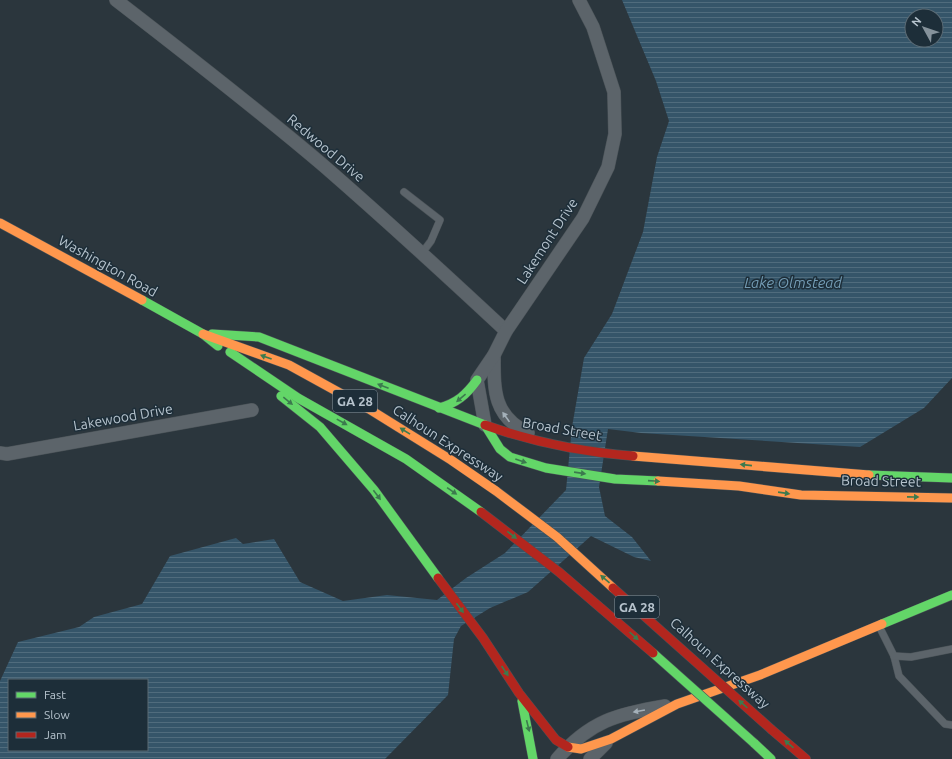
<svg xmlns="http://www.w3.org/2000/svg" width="952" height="759" viewBox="0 0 952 759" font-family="Ubuntu,sans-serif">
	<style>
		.water { fill: url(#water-rules); fill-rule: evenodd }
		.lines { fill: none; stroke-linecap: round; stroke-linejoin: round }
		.lane-casing { stroke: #4a5257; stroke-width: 8 }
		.street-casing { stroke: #4a5257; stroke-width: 14 }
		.fast-casing { stroke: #4a5257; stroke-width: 10 }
		.slow-casing { stroke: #4a5257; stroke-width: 10 }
		.jam-casing { stroke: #4a5257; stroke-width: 10 }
		.lane { stroke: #5c646a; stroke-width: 7 }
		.street { stroke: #5c646a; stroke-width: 13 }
		.fast { stroke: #63d668; stroke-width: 9 }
		.slow { stroke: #ff974d; stroke-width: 9 }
		.jam { stroke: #b3261e; stroke-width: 9 }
		.fast-bridge-casing { stroke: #485258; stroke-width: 10; stroke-linecap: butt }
		.slow-bridge-casing { stroke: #485258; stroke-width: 10; stroke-linecap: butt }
		.jam-bridge-casing { stroke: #485258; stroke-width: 10; stroke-linecap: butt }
		.fast-bridge { stroke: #63d668; stroke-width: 9 }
		.slow-bridge { stroke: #ff974d; stroke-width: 9 }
		.jam-bridge { stroke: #b3261e; stroke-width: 9 }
		.oneway { fill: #3c7a4e }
		.oneway2 { fill: #a4b0b9 }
		.labels { text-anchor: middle; stroke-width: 3; stroke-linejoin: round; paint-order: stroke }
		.shield { fill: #1d2e39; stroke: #8896a1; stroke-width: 1 }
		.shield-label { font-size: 13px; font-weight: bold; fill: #b6c3cd }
		.street-label { font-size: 14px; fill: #b6c3cd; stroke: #1d2e39 }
		.water-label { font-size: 15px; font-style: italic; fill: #739bb3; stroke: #1d2e39 }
	</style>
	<defs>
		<pattern id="water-rules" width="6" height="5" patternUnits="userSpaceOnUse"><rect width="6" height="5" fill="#355569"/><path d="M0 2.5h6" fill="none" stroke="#506c7d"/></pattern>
	</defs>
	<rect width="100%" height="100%" fill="#2b363d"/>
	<path class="water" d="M622 0H952V378L924 408 860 447 641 433 608 429 599 487 605 516 632 537 651 561 634 557 591 536 528 592 490 608 461 626 454 639 448 695 385 759H0V681L18 642 79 627 94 617 142 604 170 556 236 538 243 544 274 539 300 582 343 601 387 595 437 600 466 578 505 553 566 490 572 427 584 358 612 314 643 232 657 157 669 121 656 81ZM912 16H936V40H912ZM9 680H147V750H9Z"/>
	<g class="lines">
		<g class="lane-casing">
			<g id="lane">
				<polyline points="404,192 440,220 431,241 422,253"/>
				<polyline points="879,626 894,656 899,676 945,724 952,725"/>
				<polyline points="894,656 911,657 952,649"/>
			</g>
		</g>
		<g class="street-casing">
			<g id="street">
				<path d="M116 0C186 54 257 109 324 166 386 220 446 275 506 331"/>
				<path d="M494 355C494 390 493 416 528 433"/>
				<polyline points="485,425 477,380 494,355 506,331 583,218 608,167 615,134 614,92 593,27 579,0"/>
				<polyline points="0,453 7,454 252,410"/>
				<path d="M557 759C590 721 617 714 665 706"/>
				<polyline points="590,759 606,743"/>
			</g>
		</g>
		<g class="fast-casing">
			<g id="fast">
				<polyline points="142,300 203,334 218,346"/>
				<polyline points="212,334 259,337 485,425"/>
				<polyline points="230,352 298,398 406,459 481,512"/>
				<polyline points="281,396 320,427 374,490 438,578"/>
				<path d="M439 408C457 403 466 395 477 380"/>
				<polyline points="485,425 500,449 510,457 546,468 615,479 658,481"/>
				<polyline points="869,475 952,478"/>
				<polyline points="882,624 952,595"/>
				<polyline points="522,701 533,759"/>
				<polyline points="754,743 771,759"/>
			</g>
		</g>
		<g class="slow-casing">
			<g id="slow">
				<polyline points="0,223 142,300"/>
				<polyline points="203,334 289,365 369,409 451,460 496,491"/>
				<polyline points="633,456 869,475"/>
				<polyline points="658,481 739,486 801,495 952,498"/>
				<polyline points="568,747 581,749 611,739 677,704 760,675 882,624"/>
			</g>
		</g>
		<g class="jam-casing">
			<g id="jam">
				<path d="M485 425C533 442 582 452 633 456"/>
				<polyline points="438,578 483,638 519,693 556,740 568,747"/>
				<polyline points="772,730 806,759"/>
			</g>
		</g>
		<use href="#lane" class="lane"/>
		<use href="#street" class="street"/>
		<use href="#fast" class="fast"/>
		<use href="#slow" class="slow"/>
		<use href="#jam" class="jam"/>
		<g class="fast-bridge-casing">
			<polyline id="fast-bridge" points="653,653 754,743"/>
		</g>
		<g class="slow-bridge-casing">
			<polyline id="slow-bridge" points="496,491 557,537 613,588"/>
		</g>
		<g class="jam-bridge-casing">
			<g id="jam-bridge">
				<polyline points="481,512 559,572 653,653"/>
				<polyline points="613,588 772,730"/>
			</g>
		</g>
		<use href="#fast-bridge" class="fast-bridge"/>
		<use href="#slow-bridge" class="slow-bridge"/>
		<use href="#jam-bridge" class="jam-bridge"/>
	</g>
	<defs><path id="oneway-solid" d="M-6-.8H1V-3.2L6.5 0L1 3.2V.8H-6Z"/></defs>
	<g class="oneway">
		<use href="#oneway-solid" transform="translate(266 357) rotate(-160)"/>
		<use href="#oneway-solid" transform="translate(383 386) rotate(-159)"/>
		<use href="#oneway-solid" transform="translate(461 398) rotate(140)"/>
		<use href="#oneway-solid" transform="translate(288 401) rotate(39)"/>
		<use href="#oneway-solid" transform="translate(342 422) rotate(29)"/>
		<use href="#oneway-solid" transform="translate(405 431) rotate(-148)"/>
		<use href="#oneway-solid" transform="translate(521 461) rotate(19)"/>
		<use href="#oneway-solid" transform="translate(746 465) rotate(-174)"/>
		<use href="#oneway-solid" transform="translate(580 473) rotate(8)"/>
		<use href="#oneway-solid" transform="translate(654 481) rotate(4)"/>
		<use href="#oneway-solid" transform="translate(452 491) rotate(35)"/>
		<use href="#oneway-solid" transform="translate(784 493) rotate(8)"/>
		<use href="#oneway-solid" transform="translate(377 495) rotate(53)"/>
		<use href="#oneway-solid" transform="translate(913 497) rotate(1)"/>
		<use href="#oneway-solid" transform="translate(512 535) rotate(38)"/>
		<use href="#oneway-solid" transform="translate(605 579) rotate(-139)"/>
		<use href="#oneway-solid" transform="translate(460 608) rotate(53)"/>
		<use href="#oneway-solid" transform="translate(634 636) rotate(42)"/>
		<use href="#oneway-solid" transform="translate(505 671) rotate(56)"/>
		<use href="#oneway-solid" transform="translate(743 704) rotate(-138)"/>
		<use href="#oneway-solid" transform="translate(528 726) rotate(76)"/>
		<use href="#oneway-solid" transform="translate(789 744) rotate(-139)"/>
	</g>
	<g class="oneway2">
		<use href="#oneway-solid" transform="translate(506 417) rotate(-125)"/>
		<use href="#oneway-solid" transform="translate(639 711) rotate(170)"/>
	</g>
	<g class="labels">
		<g class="shield">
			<rect x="333" y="390" width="44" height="22" rx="3"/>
			<rect x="615" y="596" width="44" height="22" rx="3"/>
		</g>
		<g class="shield-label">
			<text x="355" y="406">GA 28</text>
			<text x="637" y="612">GA 28</text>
		</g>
		<g class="street-label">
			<text transform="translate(326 148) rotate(40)" y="5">Redwood Drive</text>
			<text transform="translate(547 241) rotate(-57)" y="5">Lakemont Drive</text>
			<text transform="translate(108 266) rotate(29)" y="5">Washington Road</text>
			<text transform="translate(123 417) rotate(-10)" y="5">Lakewood Drive</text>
			<text transform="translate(562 429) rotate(10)" y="5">Broad Street</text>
			<text transform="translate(448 443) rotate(33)" y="5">Calhoun Expressway</text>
			<text transform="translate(881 481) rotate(1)" y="5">Broad Street</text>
			<text transform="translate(720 663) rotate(42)" y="5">Calhoun Expressway</text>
		</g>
		<g class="water-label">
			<text x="793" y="288">Lake Olmstead</text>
		</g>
	</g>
	<rect x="8" y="679" width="140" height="72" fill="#1d2e39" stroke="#5a6a74"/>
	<rect x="16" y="692" width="20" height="6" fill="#63d668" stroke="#5a6a74"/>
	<text x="44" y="699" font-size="12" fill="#b6c3cd">Fast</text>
	<rect x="16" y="712" width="20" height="6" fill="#ff974d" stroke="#5a6a74"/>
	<text x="44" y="719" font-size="12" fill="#b6c3cd">Slow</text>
	<rect x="16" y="732" width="20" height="6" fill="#b3261e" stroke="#5a6a74"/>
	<text x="44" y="739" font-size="12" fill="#b6c3cd">Jam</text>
	<g transform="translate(924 28) rotate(310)"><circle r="19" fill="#1d2e39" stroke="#5a6a74"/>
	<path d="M0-3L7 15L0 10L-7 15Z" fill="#85929b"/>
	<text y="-6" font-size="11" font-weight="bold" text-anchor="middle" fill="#b6c3cd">N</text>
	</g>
</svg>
